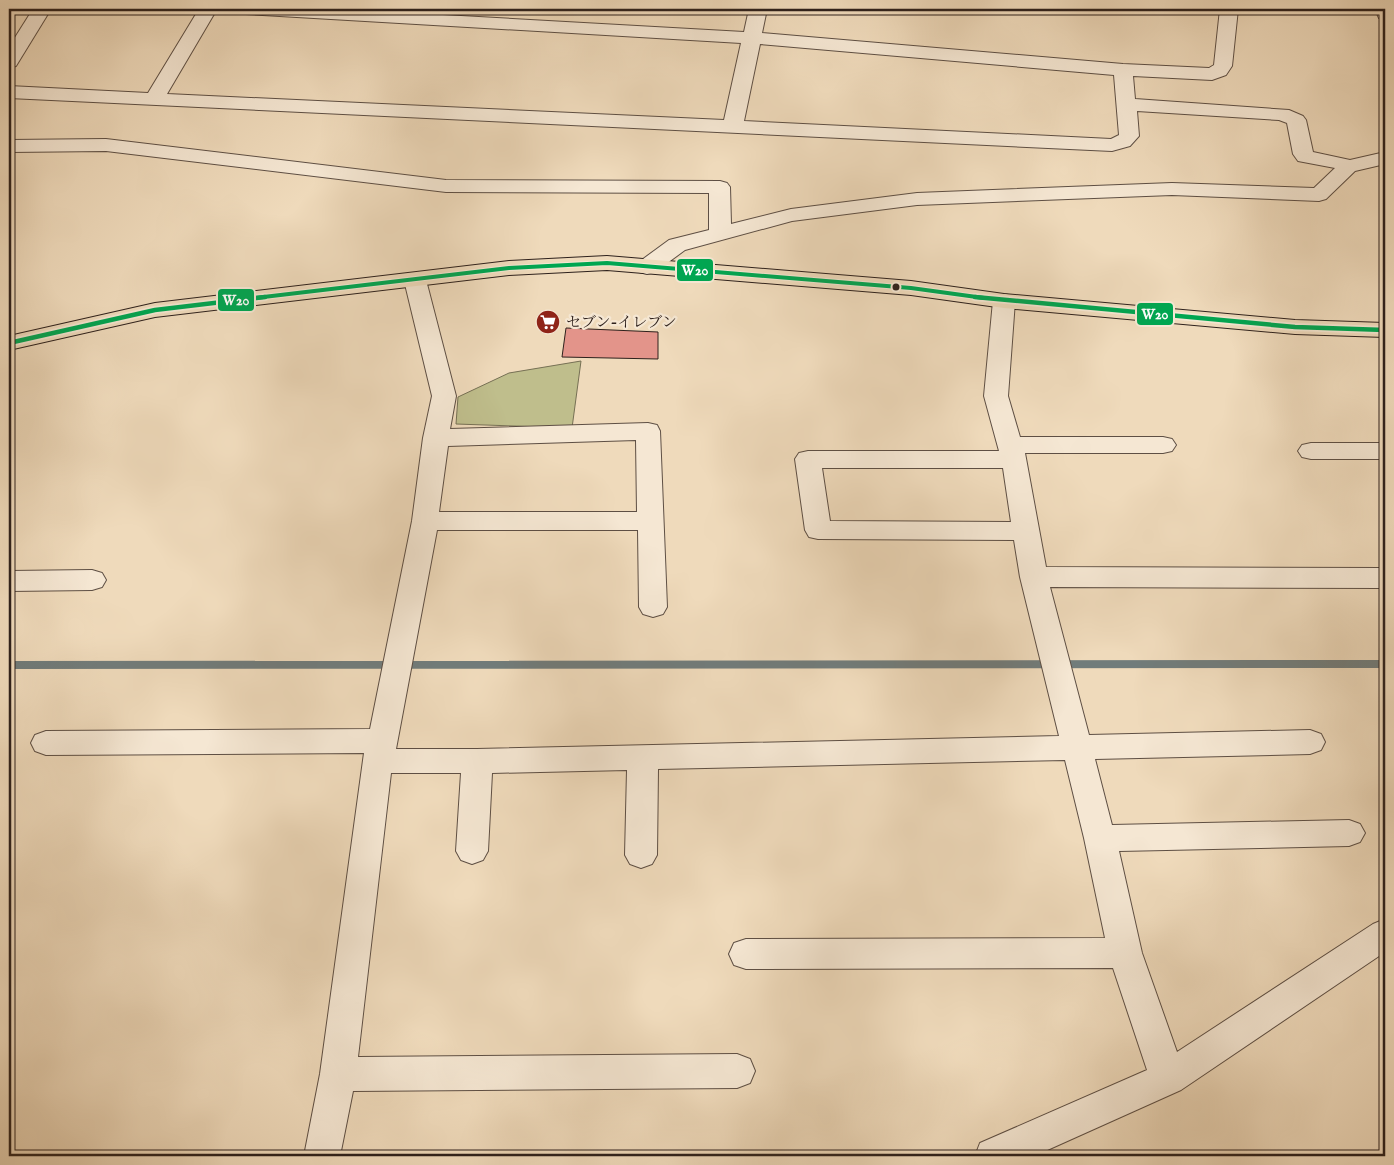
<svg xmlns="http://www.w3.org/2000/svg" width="1394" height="1165" viewBox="0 0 1394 1165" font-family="'IM FELL English','Noto Serif JP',serif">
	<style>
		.green { fill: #bfbe8c; stroke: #767054 }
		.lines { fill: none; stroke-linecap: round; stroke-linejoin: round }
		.stream { fill: #717c7b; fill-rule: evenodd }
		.building { fill: #e3948a; stroke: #2e211c }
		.minor-casing { stroke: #5e4f44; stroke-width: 2 }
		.major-casing { stroke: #2e211c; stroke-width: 2 }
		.minor { fill: #f5e7d3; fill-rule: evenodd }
		.major { fill: #efdabb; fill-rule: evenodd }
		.bus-1-far1-casing { stroke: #f5e7d3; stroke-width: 6 }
		.bus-1-casing { stroke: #f5e7d3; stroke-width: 8 }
		.bus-1-far1 { stroke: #00a651; stroke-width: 4 }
		.bus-1 { stroke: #00a651; stroke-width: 4.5 }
		.bus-dot { fill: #2e211c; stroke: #f5e7d3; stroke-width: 2 }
		.labels { text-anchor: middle; stroke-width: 4.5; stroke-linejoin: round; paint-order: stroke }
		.poi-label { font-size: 15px; fill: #2e211c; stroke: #f5e7d3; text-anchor: start }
		.line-badge { stroke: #f5e7d3; stroke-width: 2 }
		.badge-label { font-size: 14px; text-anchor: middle; font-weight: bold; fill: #fff }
	</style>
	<rect width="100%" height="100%" fill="#efdabb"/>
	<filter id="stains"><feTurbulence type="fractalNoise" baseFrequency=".004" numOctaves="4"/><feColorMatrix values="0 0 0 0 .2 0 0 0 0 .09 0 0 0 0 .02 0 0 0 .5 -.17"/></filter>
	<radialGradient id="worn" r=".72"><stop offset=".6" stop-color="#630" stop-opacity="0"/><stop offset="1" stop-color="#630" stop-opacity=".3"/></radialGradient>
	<polygon class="green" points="581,361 572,428 456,424 458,397 509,373"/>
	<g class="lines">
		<polygon class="stream" points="1385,660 1385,668 9,669 9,661"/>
	</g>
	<polygon class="building" points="566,328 658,332 658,359 562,357"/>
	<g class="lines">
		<g class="minor-casing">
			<g id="minor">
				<polygon points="33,9 51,9 16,66 9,68 9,47"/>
				<path d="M199 9H217L167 94 724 120 741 43 246 14 240 13 237 9H336L744 32 749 9H767L762 33 1123 64 1209 68 1214 65 1220 9H1238L1232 66 1226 75 1212 80 1133 76 1135 99 1289 110 1303 116 1306 120 1313 152 1350 160 1385 152V164L1355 171 1326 199 1319 201 1172 195 917 205 792 221 685 250 655 272 647 274 639 272 636 267 639 262 669 240 709 230V193L446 192 106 151 9 152V140L106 139 446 180 720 181 727 183 730 187 731 224 791 209 917 193 1172 183 1314 188 1335 168 1298 161 1293 154 1287 123 1279 120 1137 111 1139 136 1130 146 1112 151 9 98V86L148 93ZM760 44 1114 75 1119 135 1111 139 744 121Z"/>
				<polygon points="1375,9 1385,9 1385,19 1379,18"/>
				<path d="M415 273 423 275 426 280 456 396 450 429 648 423 657 425 660 431 667 607 663 614 653 617 643 614 639 607 638 530H437L396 749H477L1059 736 1020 577 1014 540 818 539 809 537 805 530 795 459 799 453 808 451H999L984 396 993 301 996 296 1004 294 1012 296 1015 301 1008 396 1020 437H1163L1172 439 1176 445 1172 451 1163 453H1025L1046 567 1385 568V588L1050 587 1089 735 1310 730 1321 734 1325 742 1321 750 1310 754 1095 759 1112 825 1349 820 1360 824 1365 833 1360 842 1349 846 1119 851 1142 953 1177 1052 1373 924 1385 919V952L1181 1090 1034 1156H975L980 1143 1147 1070 1113 968 746 969 734 965 729 954 734 943 746 939 1105 938 1084 838 1065 760 658 769 657 855 652 864 641 868 630 864 625 855 627 770 492 773 488 851 483 860 472 864 461 860 456 851 461 773H391L358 1057 737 1054 750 1059 755 1071 750 1083 737 1088 353 1091 340 1156H304L320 1074 364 753 46 755 35 751 31 743 35 735 46 731 370 729 412 521 423 438 432 396 404 280 407 275ZM636 440 637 512H439L448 446ZM822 468H1003L1011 522 830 521Z"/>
				<polygon points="1311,443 1385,443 1385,459 1311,459 1302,457 1298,451 1302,445"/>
				<polygon points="92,570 102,573 106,580 102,587 92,590 9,591 9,571"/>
			</g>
		</g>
		<g class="major-casing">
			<polygon id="major" points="607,256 911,281 1004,294 1295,320 1385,323 1385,337 1295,334 1004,308 911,295 607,270 509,275 155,317 9,350 9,336 155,303 509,261"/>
		</g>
		<use href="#minor" class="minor"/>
		<use href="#major" class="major"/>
		<g class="bus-1-far1-casing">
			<polyline id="bus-1-far1" points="255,298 509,268 607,263 911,288 984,298"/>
		</g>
		<g class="bus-1-casing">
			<g id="bus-1">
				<polyline points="975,297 1295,327 1385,330"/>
				<polyline points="9,343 155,310 265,297"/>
			</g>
		</g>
		<use href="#bus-1-far1" class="bus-1-far1"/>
		<use href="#bus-1" class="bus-1"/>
	</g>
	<defs>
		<g id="supermarket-disc" transform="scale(1.25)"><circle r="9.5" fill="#8f2418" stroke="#f5e7d3"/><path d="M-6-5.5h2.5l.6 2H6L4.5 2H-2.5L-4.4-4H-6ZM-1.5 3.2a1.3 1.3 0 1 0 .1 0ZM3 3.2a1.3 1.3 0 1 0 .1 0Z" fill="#fff"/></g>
	</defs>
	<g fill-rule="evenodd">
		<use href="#supermarket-disc" x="548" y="322"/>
	</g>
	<circle class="bus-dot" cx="896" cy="287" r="4.5"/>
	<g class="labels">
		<g class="poi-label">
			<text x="566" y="327">セブン-イレブン</text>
		</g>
	</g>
	<g class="line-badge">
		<rect x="676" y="258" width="38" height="24" rx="5" fill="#00a651"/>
		<rect x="217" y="288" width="38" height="24" rx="5" fill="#00a651"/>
		<rect x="1136" y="302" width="38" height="24" rx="5" fill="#00a651"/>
	</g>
	<g class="badge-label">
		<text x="695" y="275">W20</text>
		<text x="236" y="305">W20</text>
		<text x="1155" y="319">W20</text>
	</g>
	<rect width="1394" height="1165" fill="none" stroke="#efdabb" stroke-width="30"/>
	<rect x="10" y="10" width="1374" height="1145" fill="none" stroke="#2e211c" stroke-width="2.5"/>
	<rect x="15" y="15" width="1364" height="1135" fill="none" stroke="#2e211c"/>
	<rect width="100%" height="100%" filter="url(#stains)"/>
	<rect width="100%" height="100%" fill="url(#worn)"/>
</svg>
